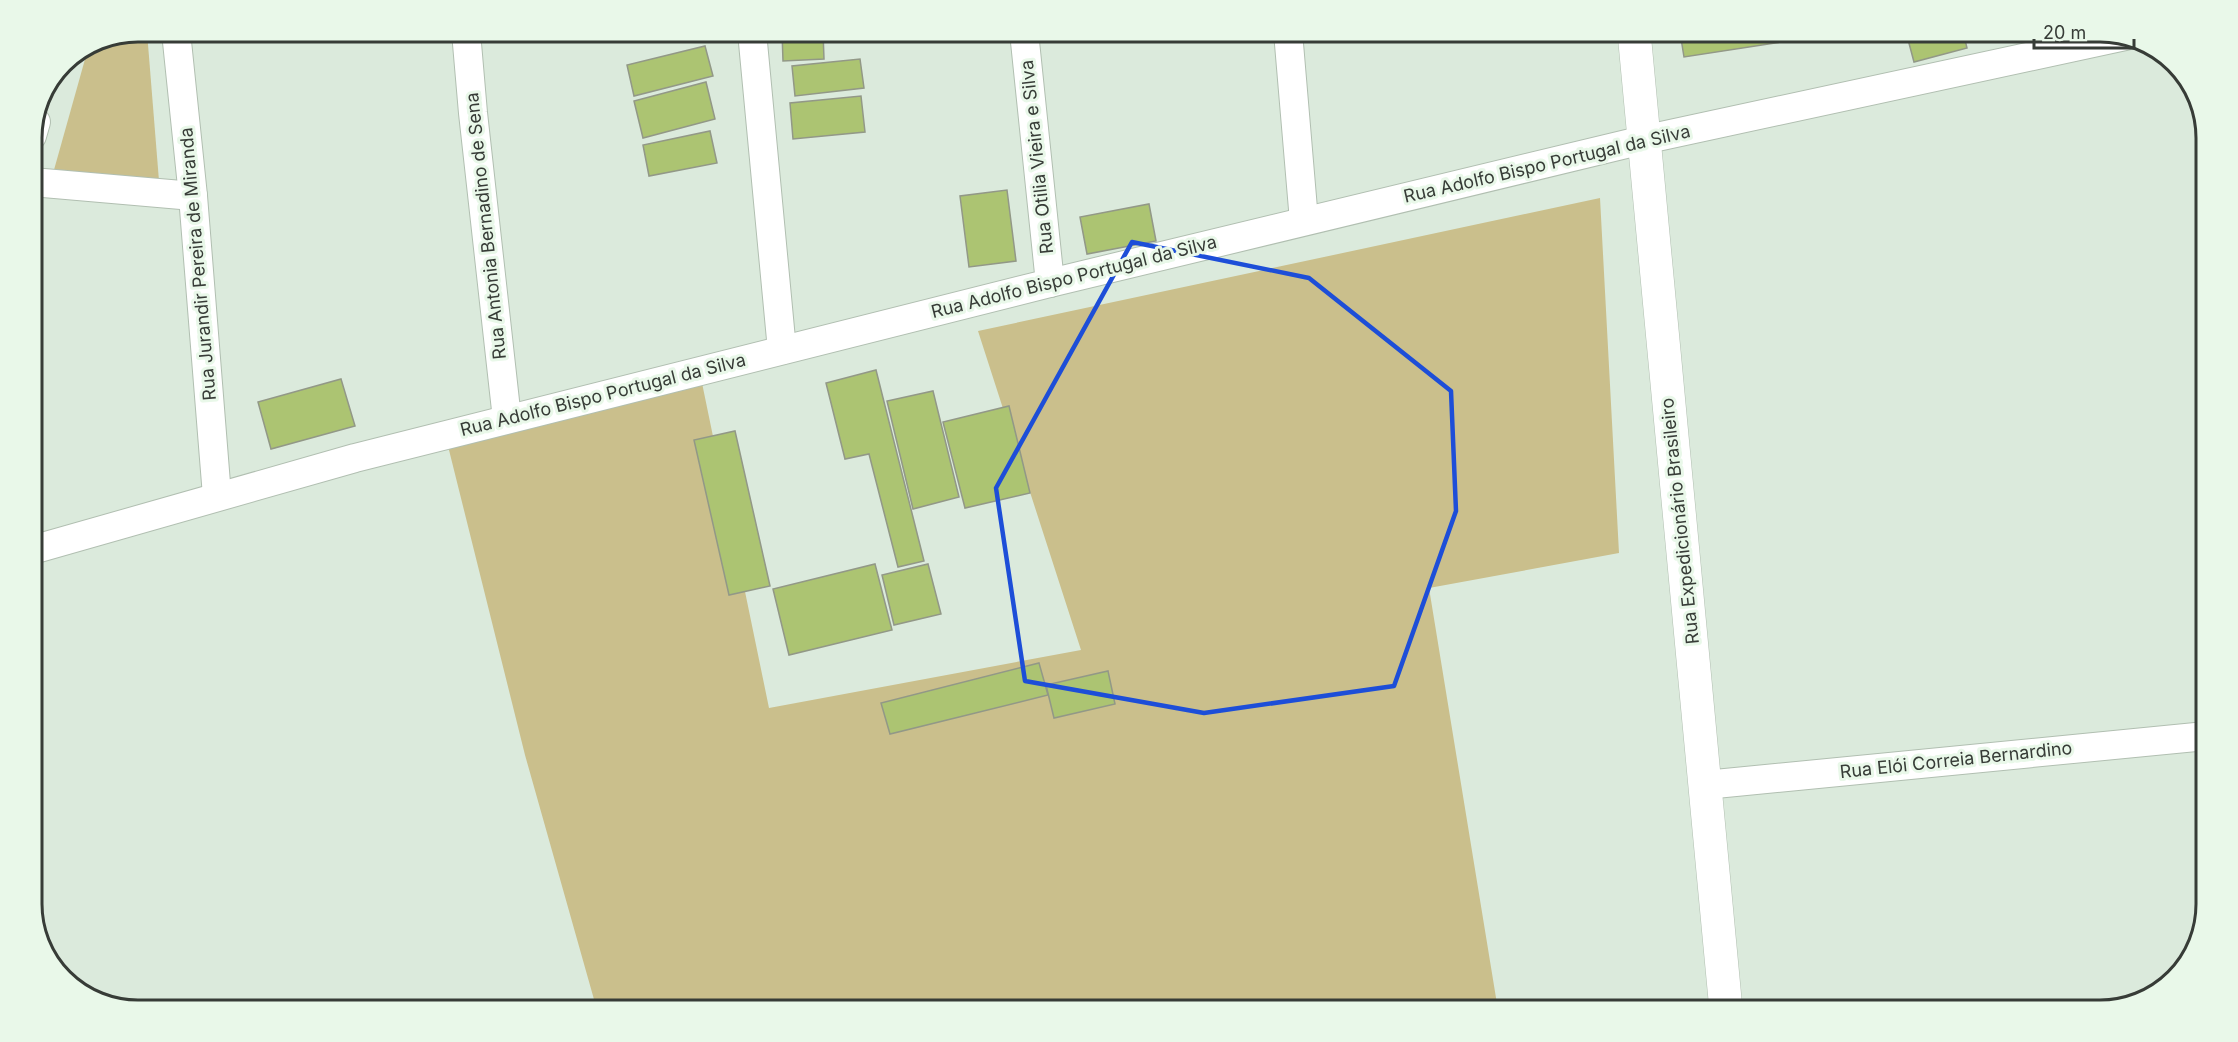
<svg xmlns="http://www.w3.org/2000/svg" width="2238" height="1042" viewBox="0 0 2238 1042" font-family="Inter,sans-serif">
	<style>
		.green { fill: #cabf8c }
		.building { fill: #acc472; stroke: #929887; stroke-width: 1.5 }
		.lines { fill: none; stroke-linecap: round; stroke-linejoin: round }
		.street-casing { stroke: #b1bfb1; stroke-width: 30 }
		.secondary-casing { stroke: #b1bfb1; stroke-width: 34 }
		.street { stroke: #fff; stroke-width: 28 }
		.secondary { stroke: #fff; stroke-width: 33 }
		.marked { fill: none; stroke: #1d4ed8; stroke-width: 4.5; stroke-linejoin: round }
		.labels { text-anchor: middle; stroke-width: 6; stroke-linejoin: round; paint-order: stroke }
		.street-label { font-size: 18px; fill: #373c37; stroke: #e9f8e9 }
		.rim { fill: none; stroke: #373c37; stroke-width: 3 }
	</style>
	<rect width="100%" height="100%" fill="#dbeadc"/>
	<g class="green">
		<polygon points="138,32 147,32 159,181 52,177 89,45 97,39"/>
		<polygon points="1600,198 1619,553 1429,588 1498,1010 597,1010 525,755 448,446 702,383 769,708 1081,650 978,331"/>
	</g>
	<g class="building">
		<polygon points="782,32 823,32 824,59 783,61"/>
		<polygon points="1680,32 1800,32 1801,39 1684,57"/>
		<polygon points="1906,32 1963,32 1967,48 1914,62"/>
		<polygon points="705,46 713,76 634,96 627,65"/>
		<polygon points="860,59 864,88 795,96 792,66"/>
		<polygon points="706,82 715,119 643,138 634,101"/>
		<polygon points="861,96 865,132 793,139 790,103"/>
		<polygon points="710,131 717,163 649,176 643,145"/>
		<polygon points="1007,190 1016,261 969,267 960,196"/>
		<polygon points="1149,204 1156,241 1087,254 1080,217"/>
		<polygon points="876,370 924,561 898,567 869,454 845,459 826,383"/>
		<polygon points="341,379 355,426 271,449 258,402"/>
		<polygon points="933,391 959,497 913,509 887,401"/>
		<polygon points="1009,406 1030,493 965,508 943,422"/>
		<polygon points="735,431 770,586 729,595 694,440"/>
		<polygon points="875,564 892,630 789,655 773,589"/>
		<polygon points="928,564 941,614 894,625 882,575"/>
		<polygon points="1039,663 1048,695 890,734 881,703"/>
		<polygon points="1108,671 1115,704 1054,718 1046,685"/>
	</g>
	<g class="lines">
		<g class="street-casing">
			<g id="street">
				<polyline points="176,32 193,196 217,496"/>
				<polyline points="466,32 473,113 507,419"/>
				<polyline points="752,32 782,350"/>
				<polyline points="1024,32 1050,283"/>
				<polyline points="1288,32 1304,221"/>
				<polyline points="32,136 36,122"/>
				<polyline points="32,182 193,196"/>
				<polyline points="32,550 355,458 1050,283 1643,140 2125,36"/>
				<polyline points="1705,785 2206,736"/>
			</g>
		</g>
		<g class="secondary-casing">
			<polyline id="secondary" points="1634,32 1726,1010"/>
		</g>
		<use href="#street" class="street"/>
		<use href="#secondary" class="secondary"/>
	</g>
	<path class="marked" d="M1132 242 1309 278 1451 391 1456 511 1394 686 1204 713 1025 681 996 488Z"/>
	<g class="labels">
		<g class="street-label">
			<text transform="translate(1037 157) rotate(-96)" y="6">Rua Otilia Vieira e Silva</text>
			<text transform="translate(1547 164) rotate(-13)" y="6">Rua Adolfo Bispo Portugal da Silva</text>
			<text transform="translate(486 226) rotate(-96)" y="6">Rua Antonia Bernadino de Sena</text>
			<text transform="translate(198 264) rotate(-95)" y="6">Rua Jurandir Pereira de Miranda</text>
			<text transform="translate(1074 277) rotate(-14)" y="6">Rua Adolfo Bispo Portugal da Silva</text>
			<text transform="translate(603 395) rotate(-14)" y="6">Rua Adolfo Bispo Portugal da Silva</text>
			<text transform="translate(1680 521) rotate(-96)" y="6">Rua Expedicionário Brasileiro</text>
			<text transform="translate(1956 760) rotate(-6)" y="6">Rua Elói Correia Bernardino</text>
		</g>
	</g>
	<path d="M0 0H2238V1042H0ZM138 42H2100A96 96 0 0 1 2196 138V904A96 96 0 0 1 2100 1000H138A96 96 0 0 1 42 904V138A96 96 0 0 1 138 42Z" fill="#e9f8e9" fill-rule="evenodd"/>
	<path class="rim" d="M138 42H2100A96 96 0 0 1 2196 138V904A96 96 0 0 1 2100 1000H138A96 96 0 0 1 42 904V138A96 96 0 0 1 138 42Z"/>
	<path d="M2034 39v9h100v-9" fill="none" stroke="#373c37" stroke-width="3"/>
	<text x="2043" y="39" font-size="18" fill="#373c37" stroke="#e9f8e9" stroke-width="4.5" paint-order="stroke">20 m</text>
</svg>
